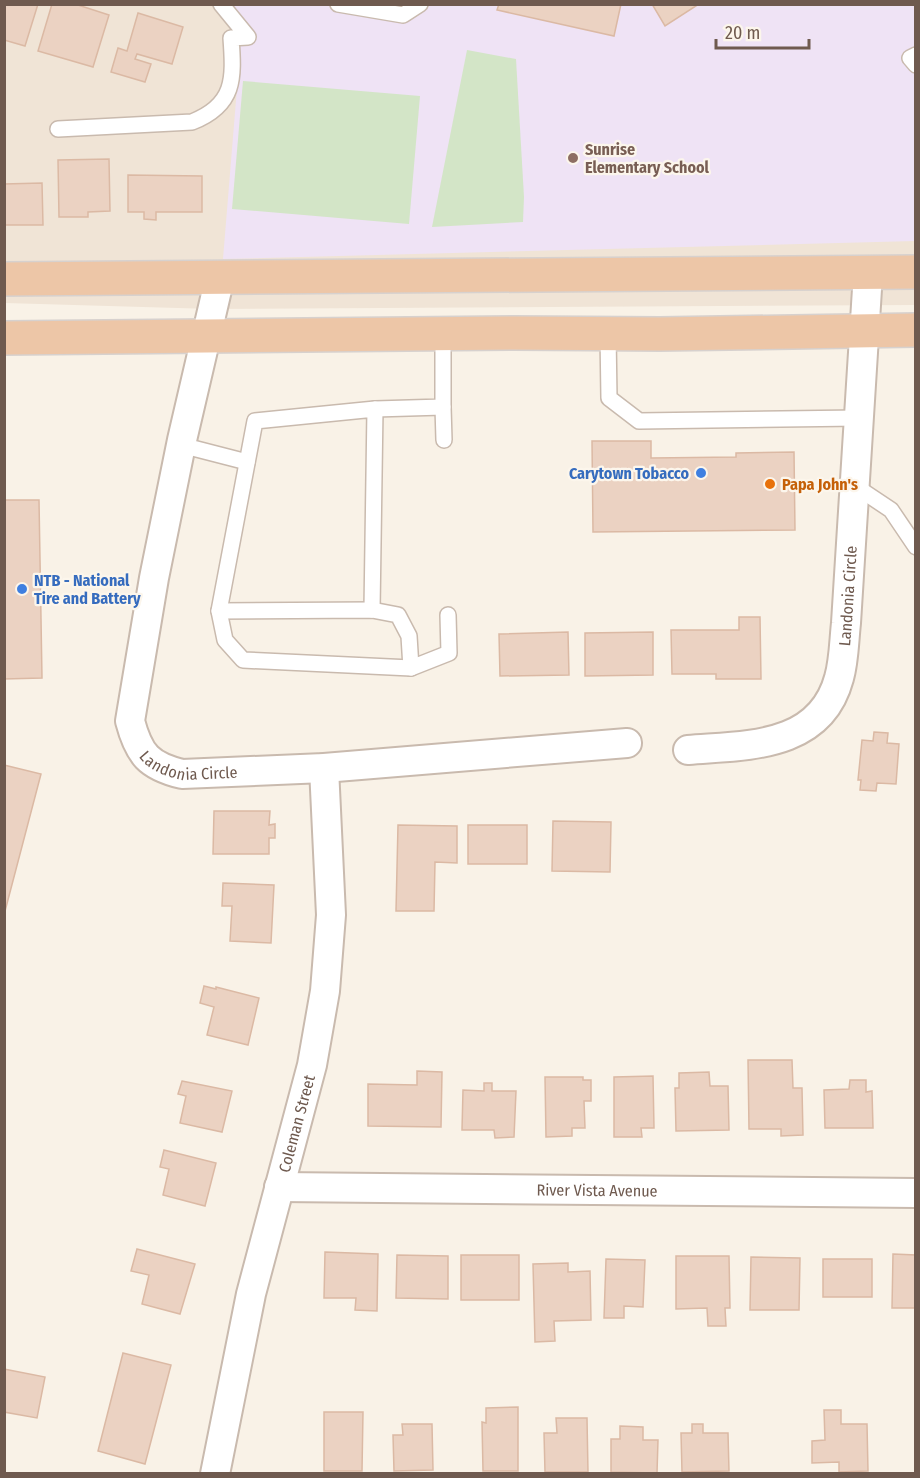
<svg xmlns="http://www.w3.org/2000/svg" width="920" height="1478" viewBox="0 0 920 1478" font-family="'Fira Sans Condensed',sans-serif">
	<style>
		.residential { fill: #f0e4d6 }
		.education { fill: #efe3f5 }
		.green { fill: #d3e5c7 }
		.building { fill: #ebd2c2; stroke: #dbb9a4; stroke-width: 1.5 }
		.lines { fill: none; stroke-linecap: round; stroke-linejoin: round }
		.service-casing { stroke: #c9baae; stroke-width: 18 }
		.minor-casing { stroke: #c9baae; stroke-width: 32 }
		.trunk-casing { stroke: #d7d1ce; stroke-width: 36 }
		.service { stroke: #fff; stroke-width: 15 }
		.minor { stroke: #fff; stroke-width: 28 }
		.trunk { stroke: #edc6a7; stroke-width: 33 }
		.education-dot { fill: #8d6e63; stroke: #fcf6ec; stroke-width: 2 }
		.shop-dot { fill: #3f7fe0; stroke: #fcf6ec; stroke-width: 2 }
		.food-dot { fill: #e8710a; stroke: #fcf6ec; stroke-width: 2 }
		.labels { text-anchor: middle; stroke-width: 4.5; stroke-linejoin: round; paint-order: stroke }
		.education-label { font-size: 16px; font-weight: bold; fill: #785e54; stroke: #fcf6ec; text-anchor: start }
		.shop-label { font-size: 16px; font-weight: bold; fill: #366cbe; stroke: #fcf6ec; text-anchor: end }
		.food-label { font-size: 16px; font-weight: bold; fill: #c56008; stroke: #fcf6ec; text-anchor: start }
		.street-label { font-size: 16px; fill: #6f5a4f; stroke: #fcf6ec }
	</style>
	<rect width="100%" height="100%" fill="#f9f2e7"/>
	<polygon class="residential" points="5,5 915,5 915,305 212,309 5,303"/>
	<polygon class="education" points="228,5 915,5 915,241 223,259 238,76"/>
	<g class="green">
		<polygon points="467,50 516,59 524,197 523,222 432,227"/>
		<polygon points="243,81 420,96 409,224 232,209"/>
	</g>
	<g class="building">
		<polygon points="4,4 38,4 25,46 4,40"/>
		<polygon points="52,4 75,4 109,15 93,67 38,51"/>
		<polygon points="499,4 621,4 614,36 497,10"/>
		<polygon points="652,4 699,4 665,26"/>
		<polygon points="138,13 183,27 172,64 137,54 135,59 151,64 145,82 111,72 118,48 127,51"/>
		<polygon points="109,159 110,211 88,212 88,217 59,217 58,160"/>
		<polygon points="128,175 202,176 202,212 156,212 156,220 144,219 144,212 128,212"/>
		<polygon points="42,183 43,225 4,225 4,184"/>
		<polygon points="592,441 651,441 651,458 736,457 736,453 794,452 795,530 593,532"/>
		<polygon points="4,500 39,500 42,678 4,679"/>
		<polygon points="739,617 760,617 761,679 716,679 716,674 672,674 671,630 739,630"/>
		<polygon points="568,632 569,675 500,676 499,634"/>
		<polygon points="653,632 653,675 585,676 585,633"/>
		<polygon points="874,732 888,733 887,743 899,744 896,784 877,783 876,791 860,790 861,780 858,780 862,740 873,741"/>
		<polygon points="4,765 41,774 4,915"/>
		<polygon points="214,811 270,811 269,825 275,824 275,838 269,838 269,854 213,854"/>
		<polygon points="553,821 611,822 610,872 552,871"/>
		<polygon points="398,825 457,826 457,863 435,862 434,911 396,911"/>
		<rect x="468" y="825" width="59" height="39"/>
		<polygon points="223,883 274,885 271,943 230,941 232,906 222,906"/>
		<polygon points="204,986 216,989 216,987 259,998 248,1045 207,1035 214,1007 200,1003"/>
		<polygon points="748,1060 792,1060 793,1088 802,1088 803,1135 781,1136 781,1129 749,1129"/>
		<polygon points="417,1071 442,1072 441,1127 368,1126 368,1084 417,1085"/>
		<polygon points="709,1072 710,1086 728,1086 729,1130 676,1131 675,1088 679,1088 679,1073"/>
		<polygon points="653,1076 654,1128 641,1128 642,1137 614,1137 614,1077"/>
		<polygon points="545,1077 583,1077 583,1080 591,1080 591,1101 584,1101 585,1128 572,1128 572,1136 546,1137"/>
		<polygon points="850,1080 866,1080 866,1092 872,1091 873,1128 825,1128 824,1090 849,1089"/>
		<polygon points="182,1081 232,1091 222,1132 180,1123 186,1096 178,1094"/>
		<polygon points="484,1083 492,1083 492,1091 516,1091 514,1137 495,1138 494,1130 462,1130 463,1090 484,1091"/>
		<polygon points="164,1150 216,1163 205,1206 163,1195 169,1169 160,1167"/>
		<polygon points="137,1249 195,1264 180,1314 142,1304 149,1275 131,1271"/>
		<polygon points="325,1252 378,1254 377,1311 355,1310 356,1298 324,1298"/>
		<polygon points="893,1254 916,1255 916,1308 892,1308"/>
		<polygon points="397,1255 448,1256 448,1299 396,1298"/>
		<rect x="461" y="1255" width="58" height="45"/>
		<polygon points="676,1256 729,1256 730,1308 725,1308 726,1326 708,1326 707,1308 676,1309"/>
		<polygon points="751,1257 800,1258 799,1310 750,1310"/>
		<polygon points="606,1259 645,1260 643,1307 624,1306 624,1318 604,1318"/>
		<rect x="823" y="1259" width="49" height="38"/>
		<polygon points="568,1263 568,1272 590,1271 591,1320 554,1321 555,1341 535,1342 533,1264"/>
		<polygon points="123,1353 171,1365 145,1464 98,1451"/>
		<polygon points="4,1369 45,1377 37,1418 4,1412"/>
		<polygon points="518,1407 518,1471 483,1471 482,1422 486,1423 486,1408"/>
		<polygon points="824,1410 841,1410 841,1424 867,1424 868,1471 839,1472 839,1462 812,1463 812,1441 825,1440"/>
		<polygon points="324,1412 363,1412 362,1471 324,1471"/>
		<polygon points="556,1418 587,1418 588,1472 545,1472 544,1433 557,1433"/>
		<polygon points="402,1424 432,1424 433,1470 394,1471 393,1435 403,1435"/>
		<polygon points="692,1424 703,1424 703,1433 728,1433 729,1471 682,1472 681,1433 692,1433"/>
		<polygon points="620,1426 643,1427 643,1440 658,1440 657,1473 611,1472 611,1439 620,1439"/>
	</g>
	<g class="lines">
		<g class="service-casing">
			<g id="service">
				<polyline points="338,4 403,15 420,4"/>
				<polyline points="916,55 910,58 916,65"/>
				<path d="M58 129 192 122C235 105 234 79 231 38L248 37 221 4"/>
				<polyline points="608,334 609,398 639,421 859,418"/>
				<polyline points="443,407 444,440"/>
				<polyline points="375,409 443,407 443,334"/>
				<polyline points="181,445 247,462"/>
				<polyline points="855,486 891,510 916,547"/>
				<polyline points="372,610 375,409 255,421 219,611 225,640 243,660 411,668 449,653 448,615"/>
				<polyline points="219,611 372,610 398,615 409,636 411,668"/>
			</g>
		</g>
		<g class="minor-casing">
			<g id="minor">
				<path id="s1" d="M220 277 182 440 154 578 130 721C139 755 149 766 182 774L324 768 627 743"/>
				<path id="s2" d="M688 750C746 745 820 749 839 678 844 661 844 641 846 623L868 273"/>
				<path id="s3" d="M279 1187 916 1193"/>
				<path id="s4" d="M215 1474 251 1294 312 1065 325 991 331 915 324 768"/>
			</g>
		</g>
		<g class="trunk-casing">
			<g id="trunk">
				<polyline points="4,279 916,272"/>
				<polyline points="4,338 514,333 660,334 916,330"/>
			</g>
		</g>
		<use href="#service" class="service"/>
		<use href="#minor" class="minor"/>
		<use href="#trunk" class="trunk"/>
	</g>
	<circle class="education-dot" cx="573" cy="158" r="6"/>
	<g class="shop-dot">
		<circle cx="701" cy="473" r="6"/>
		<circle cx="22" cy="589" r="6"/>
	</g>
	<circle class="food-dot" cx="770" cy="484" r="6"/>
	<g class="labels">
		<g class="education-label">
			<text x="585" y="155">Sunrise<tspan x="585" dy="18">Elementary School</tspan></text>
		</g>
		<g class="shop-label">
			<text x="689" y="479">Carytown Tobacco</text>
			<text x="34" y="586" text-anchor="start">NTB - National<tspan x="34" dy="18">Tire and Battery</tspan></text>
		</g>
		<g class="food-label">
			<text x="782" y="490">Papa John's</text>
		</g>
		<g class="street-label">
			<text dy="6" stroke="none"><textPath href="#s2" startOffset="264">Landonia Circle</textPath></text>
			<text dy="6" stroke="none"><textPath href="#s1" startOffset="538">Landonia Circle</textPath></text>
			<text dy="6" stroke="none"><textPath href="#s4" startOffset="360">Coleman Street</textPath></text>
			<text dy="6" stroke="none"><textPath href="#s3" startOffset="318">River Vista Avenue</textPath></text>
		</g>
	</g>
	<rect width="920" height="1478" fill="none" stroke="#6f5a4f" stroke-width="12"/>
	<path d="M716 39v9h93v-9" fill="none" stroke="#6f5a4f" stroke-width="3"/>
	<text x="725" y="39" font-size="18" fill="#6f5a4f" stroke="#fcf6ec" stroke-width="4.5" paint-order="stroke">20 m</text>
</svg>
